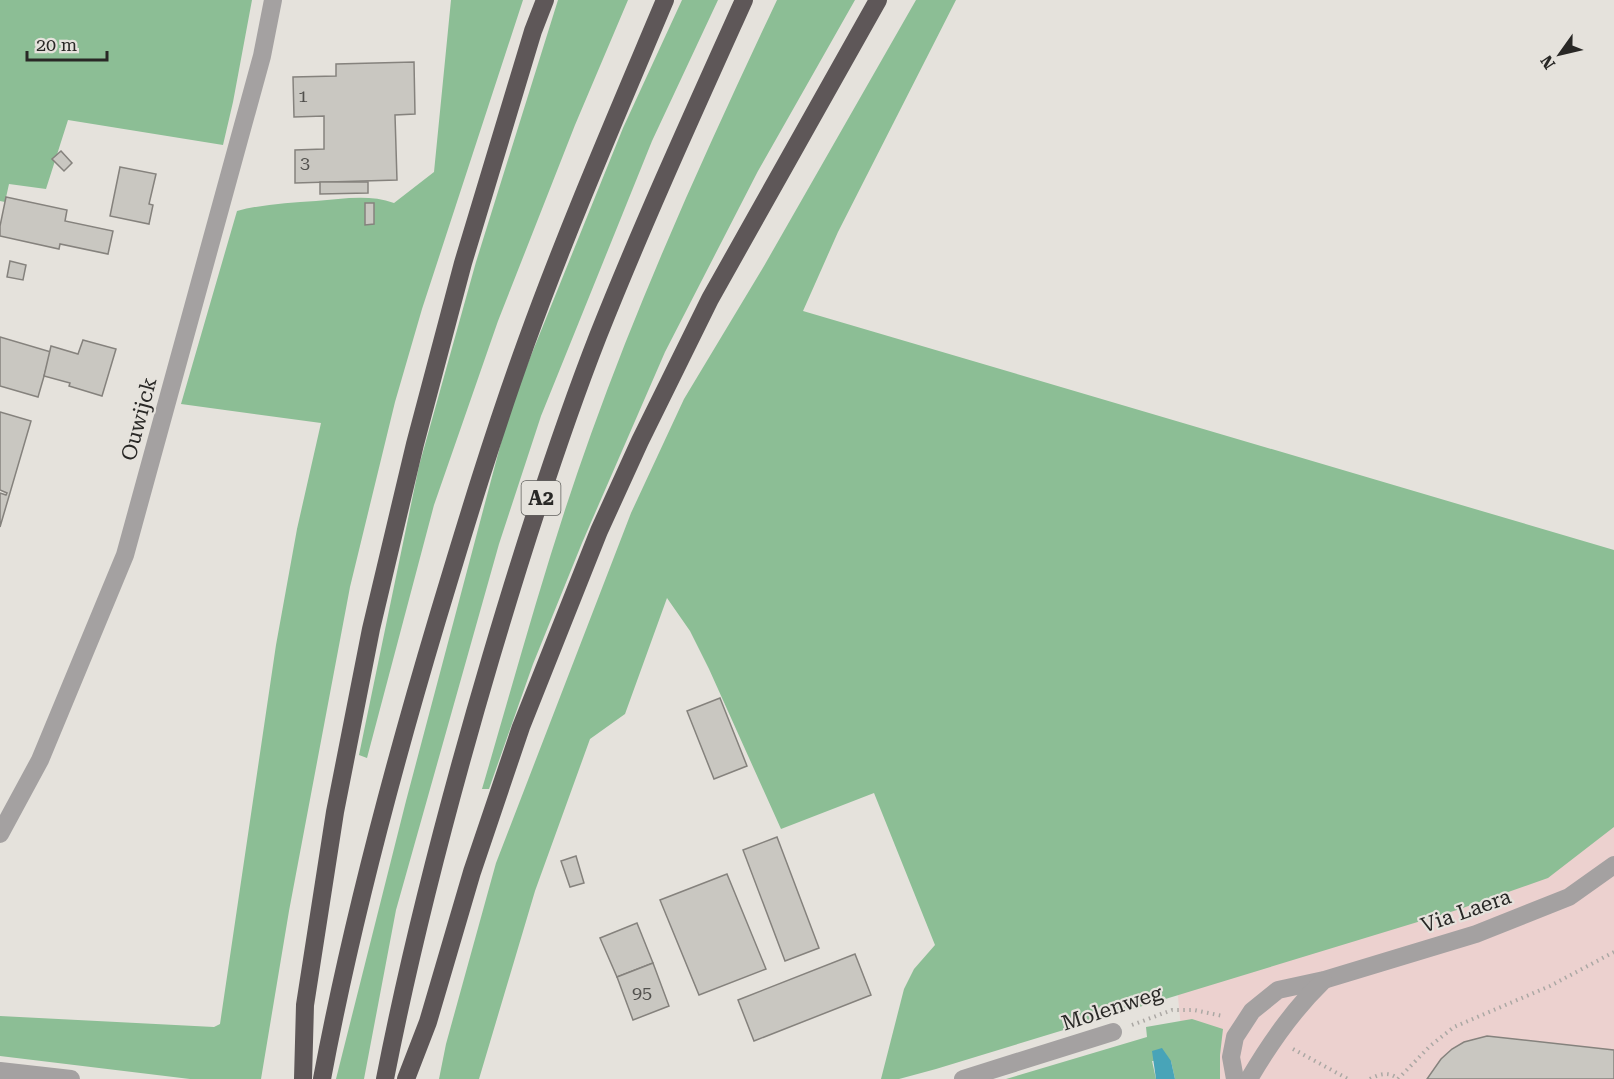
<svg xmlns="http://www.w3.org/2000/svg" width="1614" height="1079" viewBox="0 0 1614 1079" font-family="'Roboto Serif',serif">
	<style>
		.industrial { fill: #ecd1cf }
		.green { fill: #8cbe95 }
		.water { fill: #48a4b8 }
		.building { fill: #c9c7c1; stroke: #85827d; stroke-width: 1.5 }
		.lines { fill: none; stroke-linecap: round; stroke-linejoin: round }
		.path { stroke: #aba8a4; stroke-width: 4; stroke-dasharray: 1.5 4.5; stroke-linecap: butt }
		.street { stroke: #a4a1a1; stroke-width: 18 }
		.highway { stroke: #5e5758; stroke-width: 18 }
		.labels { text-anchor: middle; stroke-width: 4.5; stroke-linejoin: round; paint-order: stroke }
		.number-label { font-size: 18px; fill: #51504d }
		.shield { fill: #e5e2dc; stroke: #61605d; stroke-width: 1.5 }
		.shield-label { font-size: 20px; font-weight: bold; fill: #292826 }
		.street-label { font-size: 21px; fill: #292826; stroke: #e5e2dc }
	</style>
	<rect width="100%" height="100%" fill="#e5e2dc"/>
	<polygon class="industrial" points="1614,776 1614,1079 1186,1079 1174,956"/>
	<g class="green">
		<polygon points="0,0 252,0 233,102 223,145 68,120 46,189 9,184 5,202 0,201"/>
		<path d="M451 0H523L422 309 395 402 350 587 289 911 261 1079H190L0 1056V1016L214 1027 220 1024 276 645 297 529 321 423 181 404 237 211C263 204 289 203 316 201 342 199 369 194 394 203L434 172Z"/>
		<polygon points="558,0 628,0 575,125 498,321 434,505 367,758 359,755 419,466 476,262"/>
		<polygon points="682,0 718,0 652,141 541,416 499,544 396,910 364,1079 336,1079 406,801 511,405 623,128"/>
		<path d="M777 0H855L758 171 665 352 582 543 533 664 489 789H482C517 670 549 550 591 434 644 286 710 142 777 0Z"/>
		<polygon points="916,0 956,0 838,232 803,311 1614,550 1614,827 1548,878 1457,910 936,1069 899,1079 881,1079 904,989 914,969 935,945 874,793 781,829 709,669 690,631 667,598 625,714 590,739 535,891 479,1079 439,1079 446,1044 496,863 631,513 684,399 764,266"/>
		<polygon points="1192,1019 1223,1029 1220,1055 1220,1079 1175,1079 1171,1061 1152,1061 1156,1079 1006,1079 1147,1037 1146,1027"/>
	</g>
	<polygon class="water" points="1162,1048 1171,1061 1175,1079 1156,1079 1152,1051"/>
	<g class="building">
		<polygon points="414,62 415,114 395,115 397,180 295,183 295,150 324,149 324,116 294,117 293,77 336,76 336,64"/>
		<polygon points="61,151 72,163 64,171 52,159"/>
		<polygon points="120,167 156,174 149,204 153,205 149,224 110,216"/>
		<polygon points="320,182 368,182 368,193 320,194"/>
		<polygon points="6,197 67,210 65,221 113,231 108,254 60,244 59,249 0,236 0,226"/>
		<polygon points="365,203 374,203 374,224 365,225"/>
		<polygon points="10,261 26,265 23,280 7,277"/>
		<polygon points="0,337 51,352 38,397 0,386"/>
		<polygon points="83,340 116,349 102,396 69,386 70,383 44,376 51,346 78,354"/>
		<polygon points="0,412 31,421 0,527 0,493 6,495 7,493 0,490"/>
		<polygon points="720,698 747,766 714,779 687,711"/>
		<polygon points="777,837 819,948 785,961 743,850"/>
		<polygon points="576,856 584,883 570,887 561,861"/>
		<polygon points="727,874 766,969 699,995 660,900"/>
		<polygon points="637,923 653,963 617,977 600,938"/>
		<polygon points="855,954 871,995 754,1041 738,1000"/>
		<polygon points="653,963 669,1006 633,1020 617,977"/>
		<polygon points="1487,1036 1614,1050 1614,1079 1427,1079 1441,1059 1452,1049 1464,1042"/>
	</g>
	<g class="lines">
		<g class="path">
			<polyline points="1132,1025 1172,1010 1194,1010 1223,1016"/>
			<polyline points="1293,1049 1348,1079"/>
			<path d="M1370 1079C1379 1074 1389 1071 1398 1079"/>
			<polyline points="1398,1079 1430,1046 1454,1027 1550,986 1614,952"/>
		</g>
		<g class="street">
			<polyline points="0,834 40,760 125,555 262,56 273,0"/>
			<polyline points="0,1071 71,1079"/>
			<polyline points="963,1079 1113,1032"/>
			<polyline points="1235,1079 1231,1057 1235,1037 1252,1011 1278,990 1324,980 1476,934 1569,897 1614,865"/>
			<path d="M1249 1079C1270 1043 1293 1010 1323 981"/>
		</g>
		<g class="highway">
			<polyline points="303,1079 305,1005 335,812 371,629 415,444 463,263 533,31 545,0"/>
			<path d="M322 1079C351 924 392 771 437 620 465 527 493 434 526 343 568 227 617 114 665 0"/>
			<path d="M385 1079C413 936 450 796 491 657 523 549 557 441 598 336 643 223 694 111 744 0"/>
			<polyline points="406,1079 428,1022 472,872 521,727 599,531 640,441 710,299 878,0"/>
		</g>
	</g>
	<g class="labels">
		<g class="number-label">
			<text x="303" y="102">1</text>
			<text x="305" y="169">3</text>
			<text x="642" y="999">95</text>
		</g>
		<rect class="shield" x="521.5" y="481" width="39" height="34" rx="4.5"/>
		<g class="shield-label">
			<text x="541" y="505">A2</text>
		</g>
		<g class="street-label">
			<text transform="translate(139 419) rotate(-75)" y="7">Ouwijck</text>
			<text transform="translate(1466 911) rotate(-19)" y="7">Via Laera</text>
			<text transform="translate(1112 1008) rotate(-18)" y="7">Molenweg</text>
		</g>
	</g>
	<g transform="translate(1560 54) rotate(236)" stroke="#e5e2dc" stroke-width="4.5" paint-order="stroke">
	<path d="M0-4.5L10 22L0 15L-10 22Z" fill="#292826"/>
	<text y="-9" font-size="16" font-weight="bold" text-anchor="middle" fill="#292826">N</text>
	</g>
	<path d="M27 51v9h80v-9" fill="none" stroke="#292826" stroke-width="3"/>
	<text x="36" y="51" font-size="18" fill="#292826" stroke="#e5e2dc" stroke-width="4.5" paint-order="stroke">20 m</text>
</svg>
